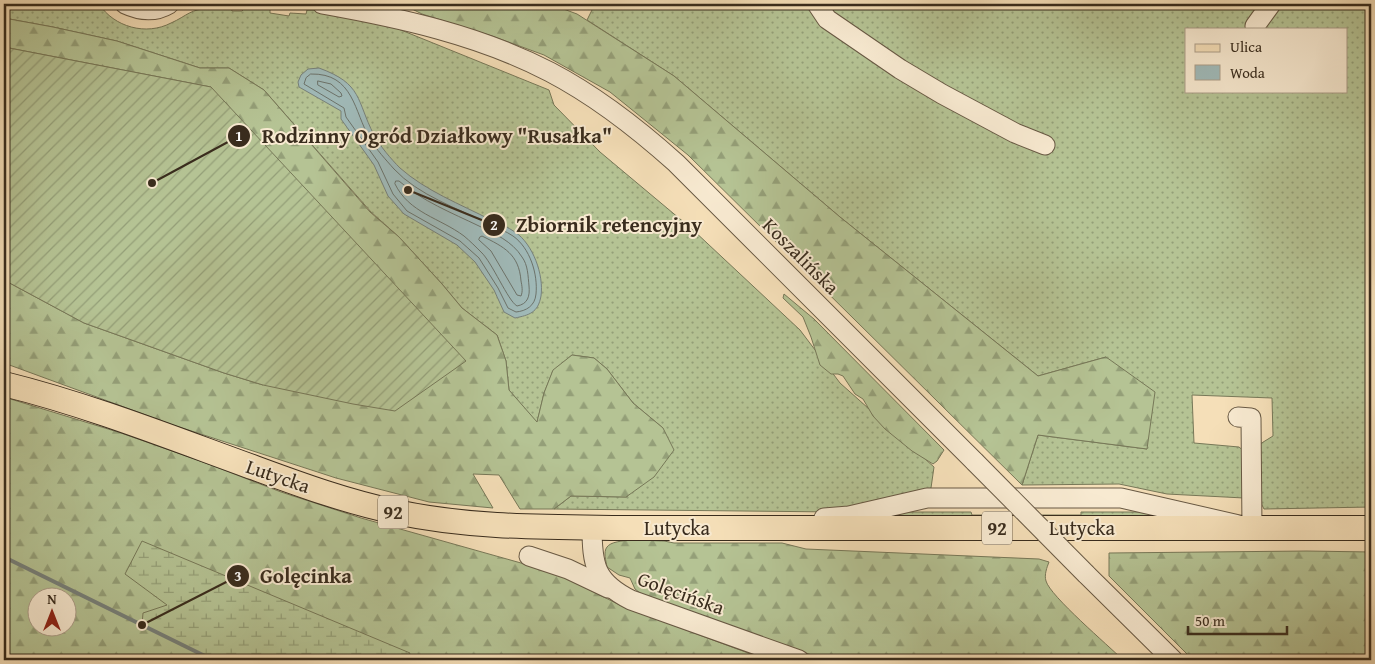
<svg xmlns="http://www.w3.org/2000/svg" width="1375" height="664" viewBox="0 0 1375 664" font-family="'Gentium Book Plus',serif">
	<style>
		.grass { fill: url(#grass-dots); stroke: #777858; fill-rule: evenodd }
		.forest { fill: url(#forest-firs); stroke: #777858; fill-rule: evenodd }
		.wetland { fill: url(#wetland-marsh); stroke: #777858 }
		.garden { fill: url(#garden-furrows); stroke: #777858 }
		.water { fill: #a0bab9; stroke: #77817b }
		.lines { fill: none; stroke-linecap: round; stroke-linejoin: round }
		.shore { stroke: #6c736b; stroke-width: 1 }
		.stream { stroke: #77817b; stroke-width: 4 }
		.minor-casing { stroke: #685944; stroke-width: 21 }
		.major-casing { stroke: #392c1d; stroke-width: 26 }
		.minor { stroke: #f8ead1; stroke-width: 19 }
		.major { stroke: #f5dfb8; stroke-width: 24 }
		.minor-bridge-casing { stroke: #685944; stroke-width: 21; stroke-linecap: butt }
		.minor-bridge { stroke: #f8ead1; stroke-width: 19 }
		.labels { text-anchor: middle; stroke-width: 4; stroke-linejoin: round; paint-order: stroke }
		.shield { fill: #f8ead1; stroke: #726553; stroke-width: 1 }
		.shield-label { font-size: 19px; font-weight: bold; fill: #392c1d }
		.street-label { font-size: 20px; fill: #392c1d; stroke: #f8ead1 }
		.leader { fill: none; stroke: #392c1d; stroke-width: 2 }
		.callout-dot { fill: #392c1d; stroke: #f8ead1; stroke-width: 2 }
		.mark-label { font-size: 15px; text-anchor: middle; font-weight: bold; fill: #fff }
		.callout-label { font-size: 21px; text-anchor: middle; font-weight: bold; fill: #392c1d; stroke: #f8ead1; stroke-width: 4; stroke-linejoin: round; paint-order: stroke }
	</style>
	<defs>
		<pattern id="grass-dots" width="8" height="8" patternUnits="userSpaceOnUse" patternTransform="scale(1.25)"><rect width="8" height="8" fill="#b5c394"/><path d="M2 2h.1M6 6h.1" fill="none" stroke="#949f78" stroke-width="1.8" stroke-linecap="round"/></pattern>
		<pattern id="forest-firs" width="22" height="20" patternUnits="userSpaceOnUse" patternTransform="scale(1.25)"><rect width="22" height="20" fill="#b5c394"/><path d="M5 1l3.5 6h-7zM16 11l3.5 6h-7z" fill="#949f78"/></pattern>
		<pattern id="wetland-marsh" width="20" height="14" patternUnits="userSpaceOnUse" patternTransform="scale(1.25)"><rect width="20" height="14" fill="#b5c394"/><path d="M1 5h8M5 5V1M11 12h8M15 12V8" fill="none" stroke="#949f78"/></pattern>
		<pattern id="garden-furrows" width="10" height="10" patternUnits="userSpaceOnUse" patternTransform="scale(1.25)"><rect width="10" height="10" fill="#b5c394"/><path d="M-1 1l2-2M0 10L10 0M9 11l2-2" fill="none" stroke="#949f78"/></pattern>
	</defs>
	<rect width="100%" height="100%" fill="#f5dfb8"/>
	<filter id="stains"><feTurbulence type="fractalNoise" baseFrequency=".004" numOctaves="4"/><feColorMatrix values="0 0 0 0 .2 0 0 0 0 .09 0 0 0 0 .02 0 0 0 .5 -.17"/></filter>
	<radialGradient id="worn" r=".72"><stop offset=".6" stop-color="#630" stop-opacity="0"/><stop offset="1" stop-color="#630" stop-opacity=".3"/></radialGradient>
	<g class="grass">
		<path d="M4 4H99C114 27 146 36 171 23 187 16 191 8 210 9L211 4 231 8 232 11H242L247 5 270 9V13L289 16 290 13 306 14 307 10H330L396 28 549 90 554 105 600 152 692 229 800 330 840 383 934 467 931 488 836 512 554 509 571 496 627 497 663 428 633 403 607 369 594 358 572 355 553 371 544 393 537 423 509 390 506 361 497 335 462 308 442 284 399 237 371 212 264 90 229 68H200L117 41 53 27 4 18Z"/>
		<path d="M595 4H1371V507L1264 509 1259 499 1260 444 1273 436 1272 398 1192 395 1194 443 1239 447 1245 452 1244 498 1167 494 1119 484 1022 485 1038 435 1147 449 1106 357 1038 376 840 217 674 76 587 20ZM1186 29H1346V91H1186Z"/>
		<polygon points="894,512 971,512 972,515 1081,515 1081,512 1158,512 1178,517 870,517"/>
	</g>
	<g class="forest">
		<polygon points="402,4 550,4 577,14 674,76 840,217 1038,376 1106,357 1155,392 1147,449 1038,435 1022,485 688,155 610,92 544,55 492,36 422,14"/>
		<polygon points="4,18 53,27 117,41 200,68 229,68 264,90 370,212 399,237 442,284 462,308 497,335 506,361 509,390 537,422 544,393 553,370 572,355 594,358 607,369 633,403 663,428 674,450 654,477 626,497 571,496 554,509 520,509 499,475 473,474 493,508 429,502 336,478 173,425 4,363 4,280 84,323 224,373 263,385 211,87 4,47"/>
		<polygon points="784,294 814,319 944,450 937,461 933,464 912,451 885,429 873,416 863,399 855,394 843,376 838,374 831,374 820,365 811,337 803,317 783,298"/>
		<path d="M4 397 121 433 195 459 281 492 361 518 553 572 624 607 767 660H4ZM38 596H68V626H38Z"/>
		<path d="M664 541 674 543H782L806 549 1039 559 1049 562C1047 567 1044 575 1046 581 1050 596 1109 646 1123 660H826L644 596 635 589 630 578 619 575 607 567C606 561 603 552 607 547 614 537 652 541 664 541Z"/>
		<polygon points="1307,551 1371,552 1371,660 1193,660 1109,576 1109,553"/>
	</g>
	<polygon class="wetland" points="142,541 410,653 407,660 213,660 142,625 143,613 167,605 125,574"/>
	<polygon class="garden" points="4,47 211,87 466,361 395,411 353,404 263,385 224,373 84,323 4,280"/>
	<path class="water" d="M319 68C363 84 356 100 374 135 380 146 391 159 400 168 426 191 460 204 491 220 499 224 508 227 515 232 533 244 544 275 541 296 538 313 529 315 515 318L504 312 494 290 475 262 457 245 404 214 388 196 374 165 341 119V111L299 87 298 82 301 75 308 69Z"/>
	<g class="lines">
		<g class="shore">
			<path d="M311 74C354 73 354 112 370 139 376 149 386 160 394 169 418 195 457 208 489 224 496 228 506 231 513 236 530 248 538 274 536 294 535 306 526 311 516 312L508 308 498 288 479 258 460 241 407 211 393 194 378 162 346 117 344 108 304 84 306 78Z"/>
			<polygon points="318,81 331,84 341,93 342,96 339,97 318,85"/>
			<path d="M396 181H399C422 201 452 213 479 226 495 234 512 241 522 257 528 265 528 276 529 286 530 296 528 304 517 306 508 301 492 262 481 252 476 247 470 241 464 236 440 218 409 213 395 184Z"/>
			<path d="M480 237 482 236C504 247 519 254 521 281 522 286 523 291 521 296L517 295 491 251 479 240Z"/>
		</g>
		<polyline class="stream" points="4,557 213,660"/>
		<g class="minor-casing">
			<g id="minor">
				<path d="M125 4C140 11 154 13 169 4"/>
				<path d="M322 4C400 18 479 35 550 72 596 96 637 128 676 163L975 462"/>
				<polyline points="817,4 827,19 900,69 942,94 1015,133 1045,145"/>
				<polyline points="1255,26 1271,4"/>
				<polyline points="824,518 849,516 927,498 1121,498 1252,528 1251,418 1238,417"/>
				<path d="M592 527C592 565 595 582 631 600L799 660"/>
				<polyline points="529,556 568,569 608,588"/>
				<polyline points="1086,574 1173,660"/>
			</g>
		</g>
		<g class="major-casing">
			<path id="major" d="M4 384C89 405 172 438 255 468 301 485 348 502 396 512 470 528 547 527 622 528H1371"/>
		</g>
		<use href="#minor" class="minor"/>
		<use href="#major" class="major"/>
		<g class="minor-bridge-casing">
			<polyline id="minor-bridge" points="975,462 1086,574"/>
		</g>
		<use href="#minor-bridge" class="minor-bridge"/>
	</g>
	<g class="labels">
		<g class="shield">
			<rect x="378" y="495.5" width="30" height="33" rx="4"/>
			<rect x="982" y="511.5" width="30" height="33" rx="4"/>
		</g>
		<g class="shield-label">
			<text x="393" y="519">92</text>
			<text x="997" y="535">92</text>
		</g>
		<g class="street-label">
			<text transform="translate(801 256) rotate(45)" y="7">Koszalińska</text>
			<text transform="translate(278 476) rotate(19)" y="7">Lutycka</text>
			<text x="677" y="535">Lutycka</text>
			<text x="1082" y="535">Lutycka</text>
			<text transform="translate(681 593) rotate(20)" y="7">Golęcińska</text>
		</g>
	</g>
	<path class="leader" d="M152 183L239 136M408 190L494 225M142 625L238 576"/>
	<g class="callout-dot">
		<circle cx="152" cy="183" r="5"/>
		<circle cx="408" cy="190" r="5"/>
		<circle cx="142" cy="625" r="5"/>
		<circle cx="239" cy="136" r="12"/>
		<circle cx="494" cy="225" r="12"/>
		<circle cx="238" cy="576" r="12"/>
	</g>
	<g class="mark-label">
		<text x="239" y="141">1</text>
		<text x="494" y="230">2</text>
		<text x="238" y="581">3</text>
	</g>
	<g class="callout-label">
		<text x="437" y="143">Rodzinny Ogród Działkowy "Rusałka"</text>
		<text x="609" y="232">Zbiornik retencyjny</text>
		<text x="306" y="583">Golęcinka</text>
	</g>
	<rect width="1375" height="664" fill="none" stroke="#f5dfb8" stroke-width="20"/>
	<rect x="5" y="5" width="1365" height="654" fill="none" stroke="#392c1d" stroke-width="2.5"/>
	<rect x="10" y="10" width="1355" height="644" fill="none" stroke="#392c1d"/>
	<rect x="1185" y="28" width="162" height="65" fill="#f8ead1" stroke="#ac9e89"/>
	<rect x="1195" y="44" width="25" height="8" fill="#f5dfb8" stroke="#ac9e89"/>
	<text x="1230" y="52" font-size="15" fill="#392c1d">Ulica</text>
	<rect x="1195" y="65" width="25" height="15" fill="#a0bab9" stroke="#ac9e89"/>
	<text x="1230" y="78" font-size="15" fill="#392c1d">Woda</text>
	<g transform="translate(52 612)"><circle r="24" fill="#f8ead1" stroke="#ac9e89"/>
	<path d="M0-4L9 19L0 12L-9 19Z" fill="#8f2418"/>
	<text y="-8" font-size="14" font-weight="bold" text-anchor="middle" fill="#392c1d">N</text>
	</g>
	<path d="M1188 626v8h99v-8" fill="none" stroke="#392c1d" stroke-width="2.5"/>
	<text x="1195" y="626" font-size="15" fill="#392c1d" stroke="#f8ead1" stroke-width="4" paint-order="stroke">50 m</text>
	<rect width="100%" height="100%" filter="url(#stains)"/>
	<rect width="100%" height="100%" fill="url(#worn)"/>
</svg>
